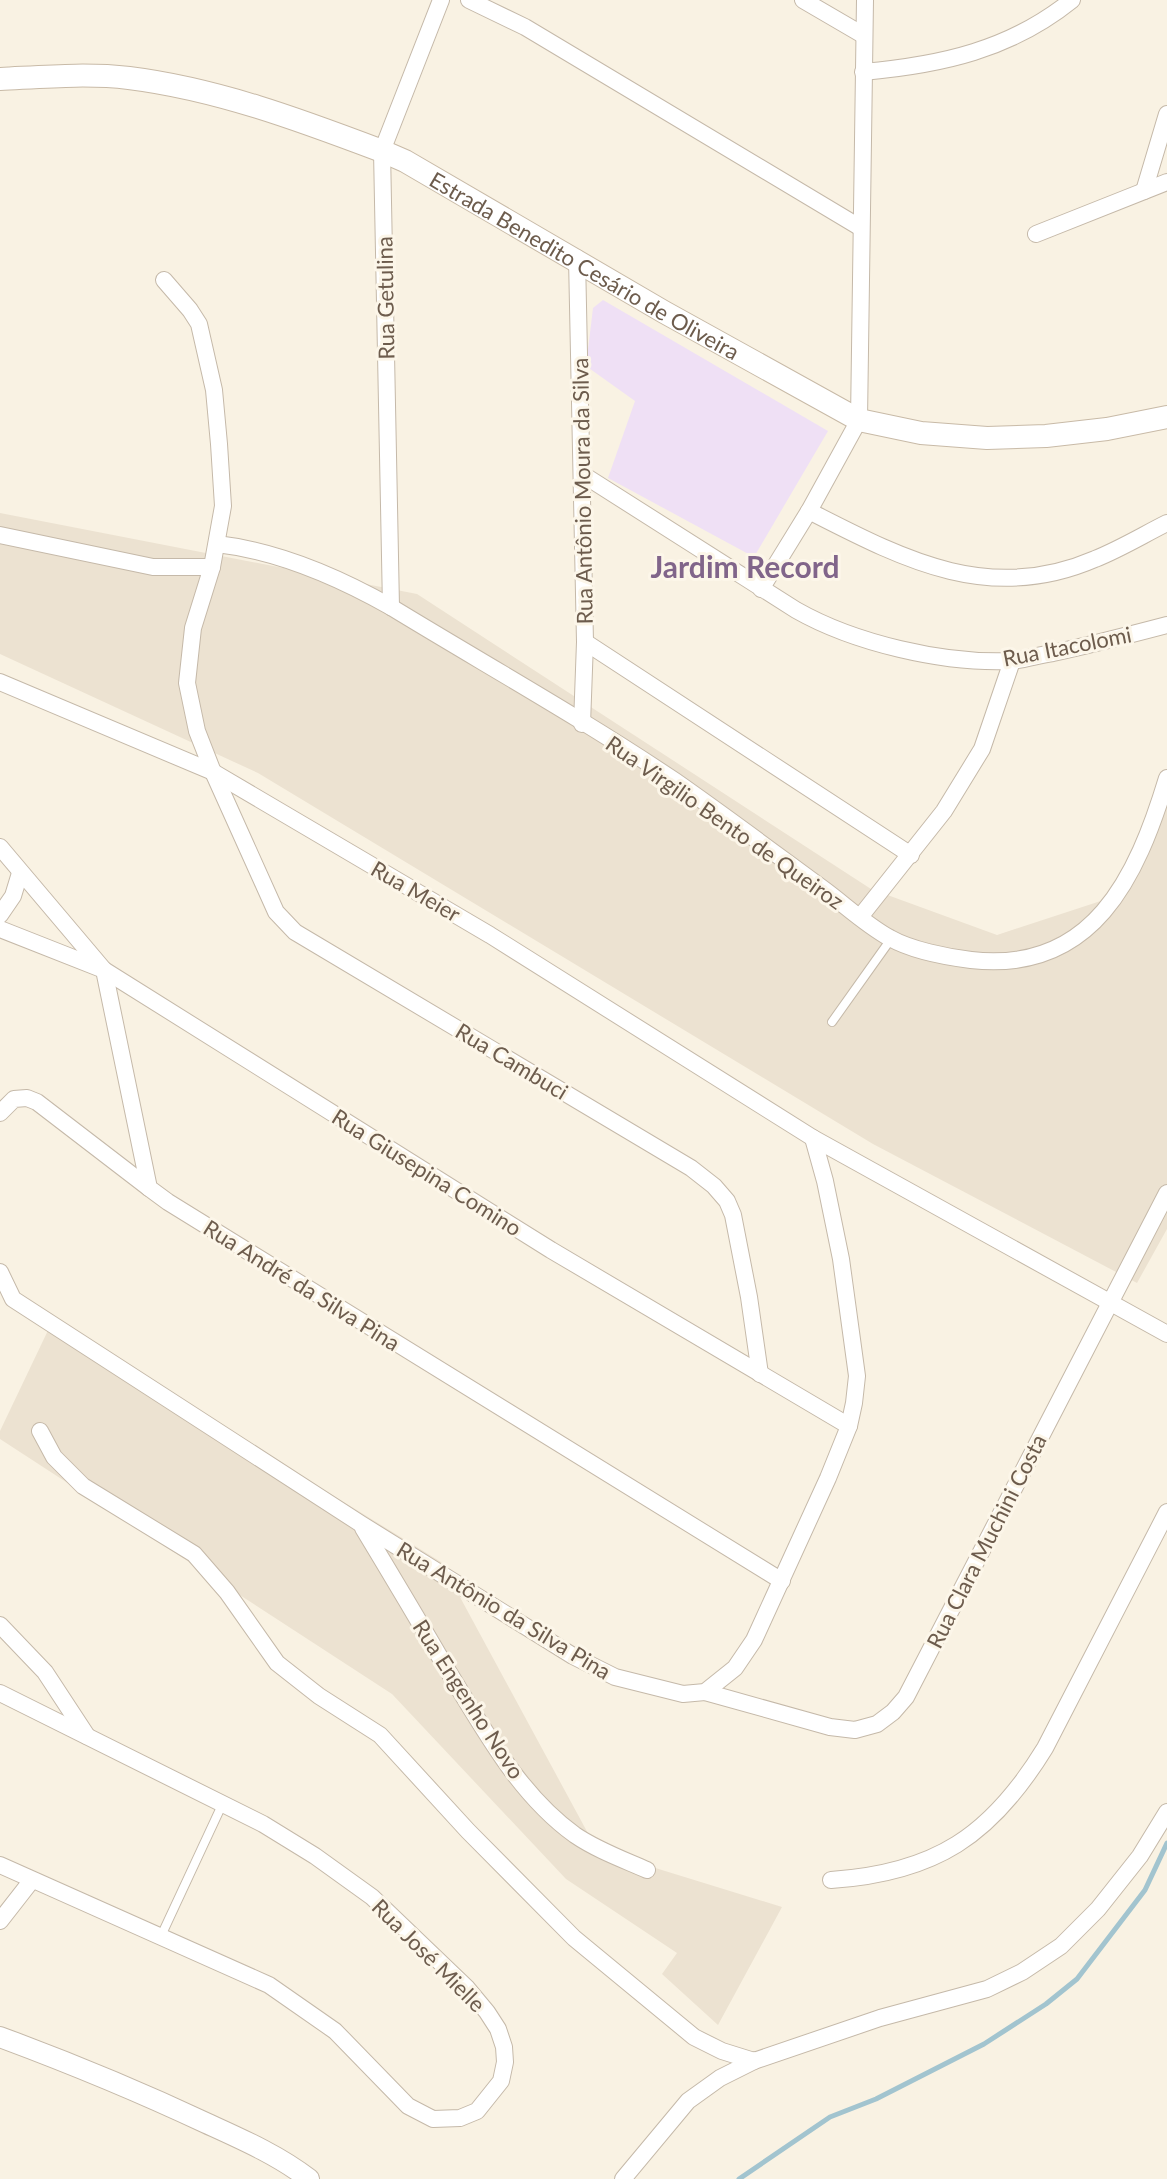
<svg xmlns="http://www.w3.org/2000/svg" width="1167" height="2179" font-family="Lato,sans-serif">
	<style>
		.residential { fill: #ece2d1 }
		.education { fill: #efe0f5 }
		.lines { fill: none; stroke-linecap: round; stroke-linejoin: round }
		.stream { stroke: #a2c4cf; stroke-width: 5 }
		.service-casing { stroke: #c5b9a9; stroke-width: 10 }
		.minor-casing { stroke: #c5b9a9; stroke-width: 18 }
		.tertiary-casing { stroke: #c5b9a9; stroke-width: 22 }
		.secondary-casing { stroke: #c8baa7; stroke-width: 24 }
		.service { stroke: #fff; stroke-width: 8 }
		.minor { stroke: #fff; stroke-width: 16 }
		.tertiary { stroke: #fff; stroke-width: 20 }
		.secondary { stroke: #fff; stroke-width: 22 }
		.labels { text-anchor: middle; dominant-baseline: central; stroke-width: 6; stroke-linejoin: round; paint-order: stroke }
		.street-label { font-size: 22px; fill: #6d5c4d; stroke: #fcf6e9 }
		.district-label { font-size: 30px; font-weight: bold; fill: #81658a; stroke: #fcf6e9 }
	</style>
	<rect width="100%" height="100%" fill="#f9f2e3"/>
	<g class="residential">
		<path d="M0 513 417 594 871 889 997 935 1116 896 1167 786V1229L1137 1283 873 1144 258 773 0 654Z"/>
		<path d="M52 1322 441 1562 597 1850 782 1907 718 2025 662 1974 677 1953 566 1879 392 1694 0 1439V1431Z"/>
	</g>
	<path class="education" d="M603 300 828 431 754 557 608 478 635 401 586 366 593 308Z"/>
	<g class="lines">
		<path class="stream" d="M739 2179 830 2117 876 2099 984 2044 1046 2004 1077 1979 1145 1890 1167 1843"/>
		<g class="service-casing">
			<g id="service">
				<path d="M832 1022 891 939"/>
				<path d="M161 1936 222 1805"/>
			</g>
		</g>
		<g class="minor-casing">
			<g id="minor">
				<path d="M469 0 525 27 861 228"/>
				<path d="M803 0 863 35"/>
				<path d="M863 72C941 65 1010 50 1072 0"/>
				<path d="M1144 191 1167 114"/>
				<path d="M1036 234 1167 182"/>
				<path d="M577 258 585 642 582 724"/>
				<path d="M164 280 190 310 199 324 214 390 219 444 223 506 212 567 193 628 187 683 197 731 213 772 276 912 295 932 691 1168 714 1186 727 1201 733 1215 749 1297 760 1374"/>
				<path d="M582 474 796 610C854 643 943 664 1011 661 1024 660 1039 655 1053 653 1091 645 1129 635 1167 625"/>
				<path d="M809 511C903 559 989 605 1095 559 1120 549 1143 535 1167 523"/>
				<path d="M0 535 153 567H212"/>
				<path d="M217 544C278 551 338 577 391 607 486 665 583 719 675 781 725 816 773 852 822 888 844 904 866 925 890 938 911 950 947 957 971 960 1093 974 1137 877 1167 778"/>
				<path d="M761 589 809 511 859 420 865 0"/>
				<path d="M391 607 382 151 441 0"/>
				<path d="M585 642 911 855"/>
				<path d="M0 682 213 772 490 935 813 1138 1167 1334"/>
				<path d="M0 847 104 970 149 1188 168 1202 782 1581"/>
				<path d="M0 915 13 896 20 873"/>
				<path d="M860 917 944 811 982 749 1012 661"/>
				<path d="M0 929 104 970 551 1250 849 1426"/>
				<path d="M0 1113 14 1099 27 1098 37 1102 149 1188"/>
				<path d="M0 1272 13 1299 361 1524 573 1656 615 1677 683 1694 705 1692 735 1668 754 1640 828 1478 849 1426 854 1403 857 1376 841 1259 825 1181 813 1138"/>
				<path d="M40 1431 54 1457 83 1486 194 1554 227 1592 277 1663 319 1696 380 1735 468 1831 574 1938 694 2037 722 2051 754 2061 880 2018 987 1989 1022 1972 1061 1946 1098 1909 1140 1856 1167 1812"/>
				<path d="M363 1528C392 1576 420 1623 448 1671 484 1729 518 1794 575 1835 597 1850 622 1859 647 1870"/>
				<path d="M0 1625 45 1672 87 1736"/>
				<path d="M705 1692 830 1727 855 1730 877 1724 893 1712 906 1697 1167 1193"/>
				<path d="M0 1693 263 1824 315 1856 372 1897 467 1988 487 2012 498 2029 504 2047 505 2062 501 2081 477 2111 460 2118 433 2119 408 2106 335 2031 269 1985 0 1865"/>
				<path d="M831 1880C935 1873 991 1836 1045 1748L1167 1512"/>
				<path d="M0 1921 32 1880"/>
				<path d="M623 2179 688 2101 720 2078 754 2061"/>
			</g>
		</g>
		<g class="tertiary-casing">
			<path id="tertiary" d="M0 2037C70 2063 138 2091 206 2123 241 2139 278 2155 309 2179"/>
		</g>
		<g class="secondary-casing">
			<g id="secondary">
				<path id="s1" d="M0 79C42 77 86 73 129 78 217 89 300 120 382 151L405 161 664 312 859 420 921 433 987 438 1046 436 1107 429 1167 417"/>
			</g>
		</g>
		<use href="#service" class="service"/>
		<use href="#minor" class="minor"/>
		<use href="#tertiary" class="tertiary"/>
		<use href="#secondary" class="secondary"/>
	</g>
	<g class="labels">
		<g class="street-label">
			<text stroke="none"><textPath href="#s1" startOffset="626">Estrada Benedito Cesário de Oliveira</textPath></text>
			<text transform="translate(385 298) rotate(-91)">Rua Getulina</text>
			<text transform="translate(582 491) rotate(-91)">Rua Antônio Moura da Silva</text>
			<text transform="translate(1067 646) rotate(-11)">Rua Itacolomi</text>
			<text transform="translate(725 822) rotate(35)">Rua Virgilio Bento de Queiroz</text>
			<text transform="translate(416 891) rotate(30)">Rua Meier</text>
			<text transform="translate(512 1061) rotate(31)">Rua Cambuci</text>
			<text transform="translate(427 1172) rotate(32)">Rua Giusepina Comino</text>
			<text transform="translate(302 1285) rotate(32)">Rua André da Silva Pina</text>
			<text transform="translate(986 1541) rotate(-63)">Rua Clara Muchini Costa</text>
			<text transform="translate(504 1610) rotate(31)">Rua Antônio da Silva Pina</text>
			<text transform="translate(469 1699) rotate(57)">Rua Engenho Novo</text>
			<text transform="translate(429 1955) rotate(45)">Rua José Mielle</text>
		</g>
		<g class="district-label">
			<text x="745" y="566">Jardim Record</text>
		</g>
	</g>
</svg>
